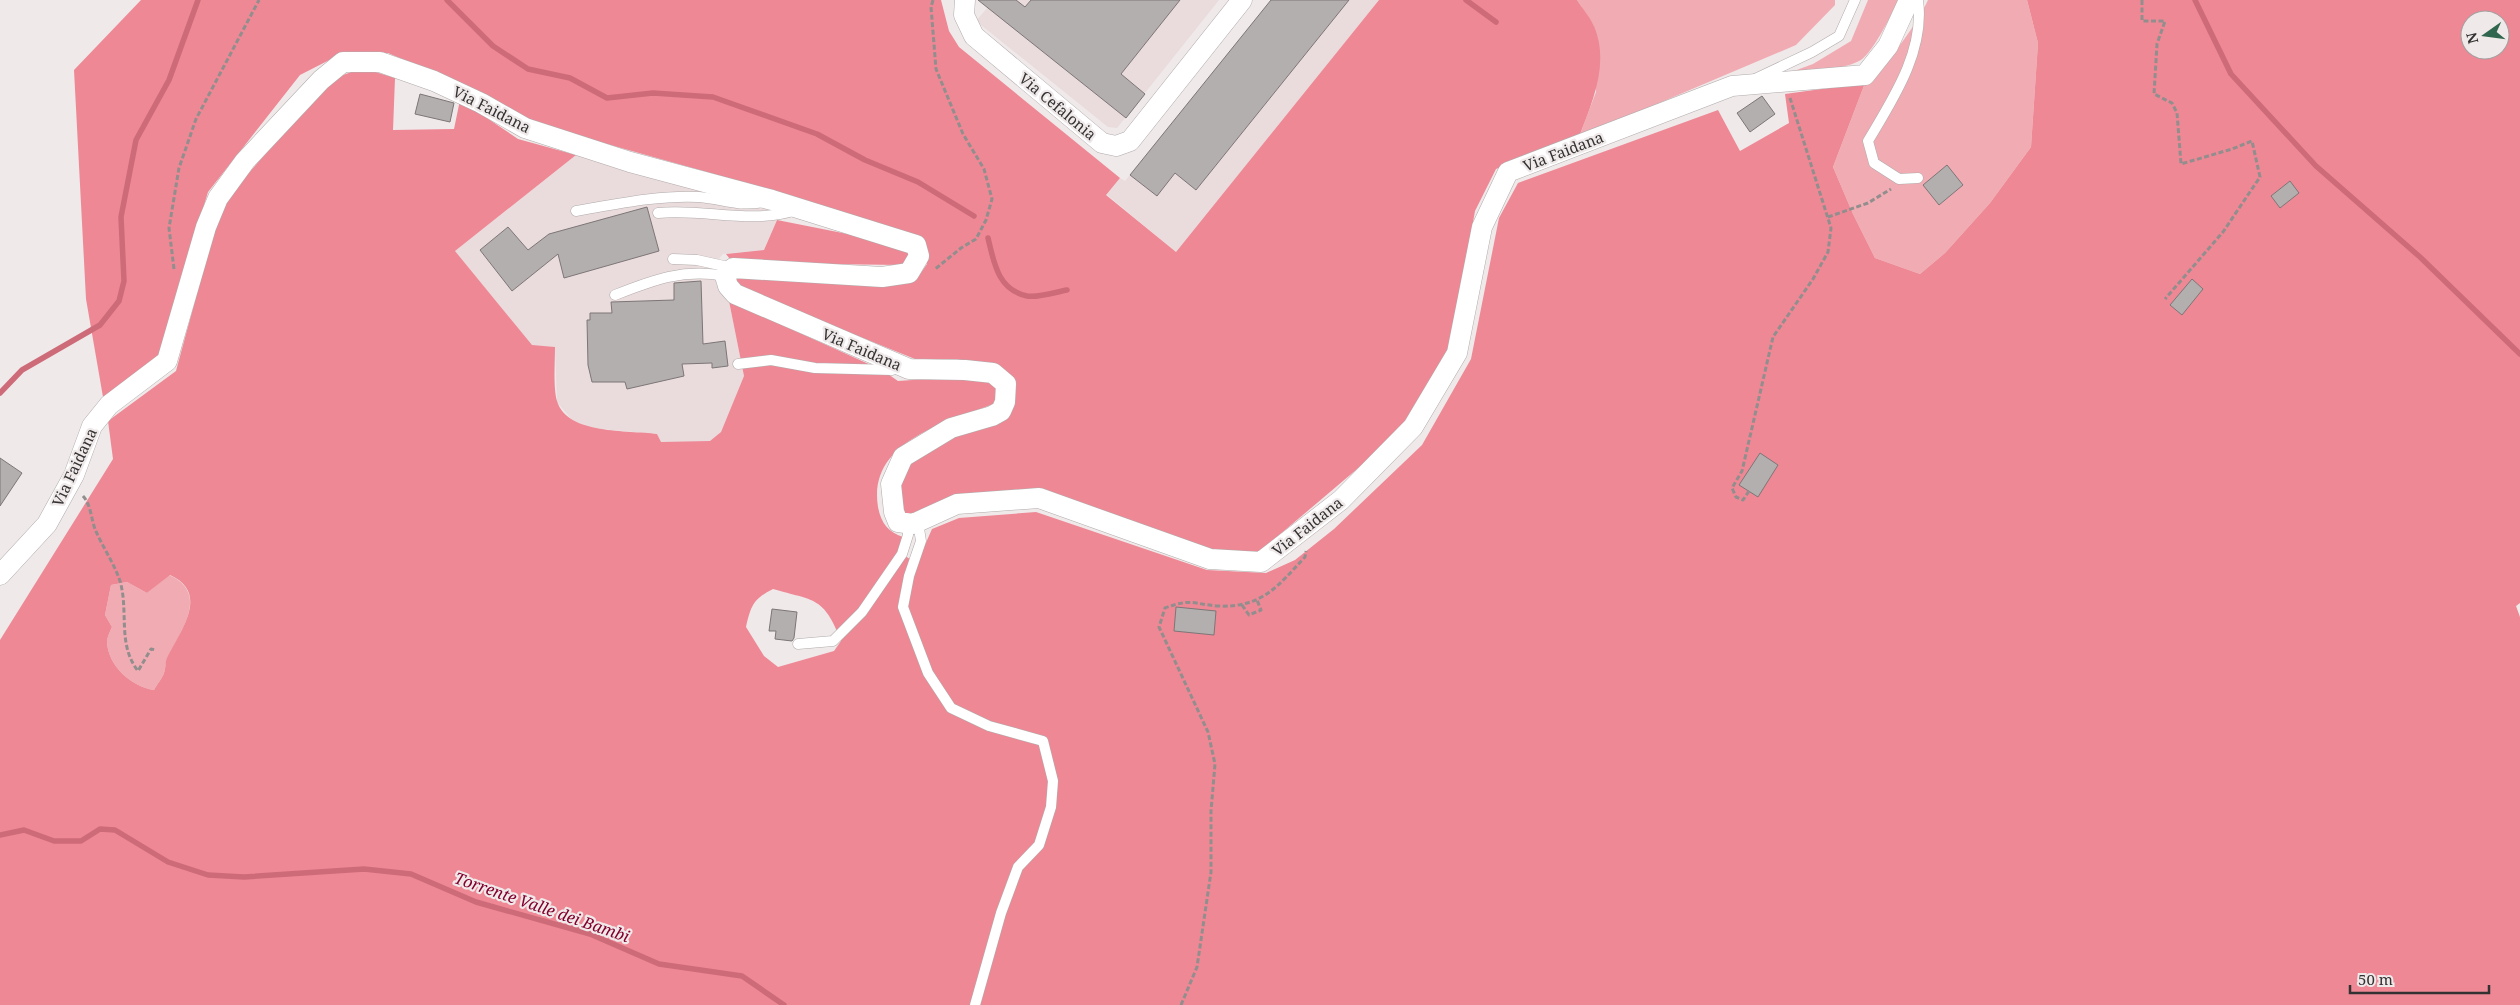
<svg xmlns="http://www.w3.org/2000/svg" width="2520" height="1005" font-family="'Noto Serif',serif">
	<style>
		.built { fill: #eadbdc }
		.green { fill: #f1acb3 }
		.forest { fill: #ee8895; fill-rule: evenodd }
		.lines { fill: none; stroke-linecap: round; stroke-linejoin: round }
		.stream { stroke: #ce6b79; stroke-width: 5.5 }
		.building { fill: #b4afaf; stroke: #7c7677 }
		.service-casing { stroke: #b1abab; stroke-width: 11 }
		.minor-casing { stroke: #b1abab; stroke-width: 21 }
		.path { stroke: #928e8e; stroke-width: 3; stroke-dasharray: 5 2.5; stroke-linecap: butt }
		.service { stroke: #fff; stroke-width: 10 }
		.minor { stroke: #fff; stroke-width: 20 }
		.labels { text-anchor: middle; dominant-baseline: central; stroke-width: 4.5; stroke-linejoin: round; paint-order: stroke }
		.street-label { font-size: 15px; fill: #333131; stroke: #efe9ea }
		.water-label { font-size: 16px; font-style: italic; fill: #83002d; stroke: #efe9ea }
	</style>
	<rect width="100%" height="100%" fill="#efe9ea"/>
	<g class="built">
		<path d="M994 0H1219L1117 128 1108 127 976 21Z"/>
		<path d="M1271 0H1379L1176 252 1106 194 1120 178 1125 181Z"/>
		<path d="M576 155 780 212 764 250 723 254 715 263 716 284 729 301 744 376 721 432 710 442H660L657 434 589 428 572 420 557 402 555 347 532 346 455 251Z"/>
	</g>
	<g class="green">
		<path d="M1577 0H1835V5L1796 45 1579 137 1596 92 1594 26Z"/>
		<path d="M1868 0H1898C1893 13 1871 56 1859 61 1836 72 1807 72 1783 75L1813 64 1851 41Z"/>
		<path d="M1928 0H2027L2038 43 2031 147 1990 203 1945 253 1920 274 1875 258 1853 214 1833 167 1865 83C1888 63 1915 28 1928 0Z"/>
		<path d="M169 575C210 593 181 630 168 658 165 662 166 668 164 673 162 679 157 684 154 690 132 687 108 666 107 642 107 638 110 631 112 627L105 615 111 585 127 582 147 593Z"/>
	</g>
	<g class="forest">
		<path d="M141 0H941L949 31 959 47 1120 178 1106 195 1176 252 1379 0H1577C1582 8 1590 17 1594 26 1610 64 1592 102 1579 137L1496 169 1475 211 1451 345 1409 425 1258 553H1213L1039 492 904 517C902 508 895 491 897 483 908 445 968 431 1001 422L996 367 956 359H915L739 288 735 277 907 283 916 280 927 264 924 245 918 235 824 209 793 196 539 125 464 86 388 53H343L300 75 208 192 158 358 103 397 86 299 74 70Z"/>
		<path d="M2027 0H2520V603L2516 606 2520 617V1005H0V640L113 459 108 421 176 371 214 231 226 199 296 119 338 77 362 68 395 78 393 130 454 129 460 100 518 139 576 155 455 251 532 345 555 347C555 362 553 387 557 401 567 435 628 430 657 434L661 442 710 441 721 432 744 376 729 301 882 370 898 381 970 376 996 382 998 402C951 422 867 439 878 507 881 523 888 532 903 537L898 552 917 563 932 529 959 518 1036 512 1207 570 1266 573 1295 560 1334 529 1422 445 1471 359 1499 218 1518 183 1718 110 1740 151 1789 123 1785 94 1865 83 1833 167 1853 214 1875 258 1920 274 1945 253 1990 203 2031 147 2038 43ZM2470 20H2500V50H2470ZM170 575C210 593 181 630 167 658 165 662 166 668 164 673 162 679 157 684 154 690 132 687 108 666 107 642 107 638 110 631 112 627L105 615 111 585 127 582 147 593ZM773 589C814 601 824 596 841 641L834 651 778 667 764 656 746 627C751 606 753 599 773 589Z"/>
		<path d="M777 220 903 245 909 254 903 265 733 263 726 254 764 250Z"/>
	</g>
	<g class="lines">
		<g class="stream">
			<path d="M447 0 493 46 528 69 570 78 607 98 653 93 713 97 817 134 865 160 918 182 974 216"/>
			<path d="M1466 0 1496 22"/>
			<path d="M2195 0 2231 74 2316 166 2420 257 2520 354"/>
			<path d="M988 238C994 263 998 290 1027 296 1038 298 1056 292 1067 290"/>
			<path d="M0 393 22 370 100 325 119 301 124 281 121 217 136 140 169 80 198 0"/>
			<path d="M0 835 24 830 54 841H81L100 829 115 830 168 862 208 875 244 877 364 869 411 874 476 902 590 934 659 964 742 976 784 1005"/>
		</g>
	</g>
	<g class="building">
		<path d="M978 0H1016L1025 7 1031 0H1180L1121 74 1145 94 1126 118Z"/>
		<path d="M1271 0H1349L1196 190 1175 173 1157 196 1130 175Z"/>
		<path d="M420 94 454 103 450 122 415 114Z"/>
		<path d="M1762 96 1775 114 1750 132 1737 113Z"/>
		<path d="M1947 165 1963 185 1939 205 1923 185Z"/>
		<path d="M2290 181 2299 193 2280 208 2271 196Z"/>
		<path d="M647 207 659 251 564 278 558 254 512 291 480 250 508 227 528 250 549 234Z"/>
		<path d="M2192 279 2203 289 2182 315 2170 305Z"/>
		<path d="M701 281 703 344 725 341 728 366 712 368V363L682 364 684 376 627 389 625 382H592L588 365 587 320H590V313H612L611 302 674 300V283Z"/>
		<path d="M1760 453 1778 465 1758 497 1739 485Z"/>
		<path d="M0 458 22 473 0 506Z"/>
		<path d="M1176 607 1216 611 1214 635 1174 631Z"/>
		<path d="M772 609 797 612 794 638 792 641 775 639 776 631H769Z"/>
	</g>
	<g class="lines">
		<g class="service-casing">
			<g id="service">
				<path d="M1755 79 1812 52 1839 36 1855 0"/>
				<path d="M1918 178 1899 179 1874 163 1868 141C1893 99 1925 51 1918 0"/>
				<path d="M576 211C617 204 658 195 699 197 723 199 738 207 763 202"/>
				<path d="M658 213C704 208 751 225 796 210"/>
				<path d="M673 259 697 260 733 268"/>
				<path d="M615 295C653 280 684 268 725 276"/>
				<path d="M738 364 771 360 815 368 892 370 899 368"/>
				<path d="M918 522 921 541 909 576 903 607 928 673 951 708 989 726 1043 741 1053 781 1051 807 1039 845 1018 867 1001 913 975 1005"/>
				<path d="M798 644 833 641 862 612 902 554 908 535V524"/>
			</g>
		</g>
		<g class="minor-casing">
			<g id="minor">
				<path d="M965 0 964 15 974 36 1102 143 1116 146 1130 141 1242 0"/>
				<path d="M0 575 47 524 74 475 92 426 109 405 167 361 206 227 218 198 245 161 321 80 343 62H380L434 81 481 103 525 128 630 162 772 200 916 245 919 256 909 273 882 277 733 268 725 276 728 286 735 294 909 369 965 370 993 373 1006 384 1005 402 1001 411 992 416 951 428 903 457 891 484 894 512 898 522 913 524 957 504 1039 498 1210 559 1261 562 1341 500 1413 427 1457 353 1482 227 1508 172 1732 86 1865 75 1888 46 1909 0"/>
			</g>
		</g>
		<g class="path">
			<path d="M933 0 931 7 936 69 963 134 984 169 992 199 986 220 976 239 961 248 934 270"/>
			<path d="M2142 0V21H2165L2157 44 2154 94 2172 103 2177 113 2181 164 2232 149 2252 141 2260 177 2223 232 2165 299"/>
			<path d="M1828 217 1868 203 1891 189"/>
			<path d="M174 269 169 228 179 168 196 119 259 0"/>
			<path d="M1749 491 1743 500 1736 497 1732 488 1742 471 1773 337 1813 279 1828 252 1831 228 1790 98"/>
			<path d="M83 496C91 505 91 518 95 529 102 546 114 563 120 581 129 612 117 644 138 671L151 649 156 650"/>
			<path d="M1242 605 1249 615 1261 610 1257 600"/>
			<path d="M1181 1005 1197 967 1211 872V811L1215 764 1208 732 1159 627 1165 608C1192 598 1192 604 1218 606 1262 608 1278 586 1305 557L1306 551"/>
		</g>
		<use href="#service" class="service"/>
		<use href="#minor" class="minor"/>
	</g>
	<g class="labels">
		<g class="street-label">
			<text transform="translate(1058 106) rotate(40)">Via Cefalonia</text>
			<text transform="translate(492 109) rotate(27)">Via Faidana</text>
			<text transform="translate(1563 151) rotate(-21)">Via Faidana</text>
			<text transform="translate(862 349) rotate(23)">Via Faidana</text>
			<text transform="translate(74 467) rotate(-65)">Via Faidana</text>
			<text transform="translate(1307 526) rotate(-38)">Via Faidana</text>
		</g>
		<g class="water-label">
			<text transform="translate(542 907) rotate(19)">Torrente Valle dei Bambi</text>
		</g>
	</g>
	<g transform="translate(2485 35) rotate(256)"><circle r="24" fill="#efe9ea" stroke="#a49fa0"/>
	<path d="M0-4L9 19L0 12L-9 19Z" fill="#2f664d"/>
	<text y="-8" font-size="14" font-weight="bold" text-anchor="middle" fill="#333131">N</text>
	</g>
	<path d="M2350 985v8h139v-8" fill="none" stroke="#333131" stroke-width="2.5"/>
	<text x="2358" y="985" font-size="15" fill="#333131" stroke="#efe9ea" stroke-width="4" paint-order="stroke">50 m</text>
</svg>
